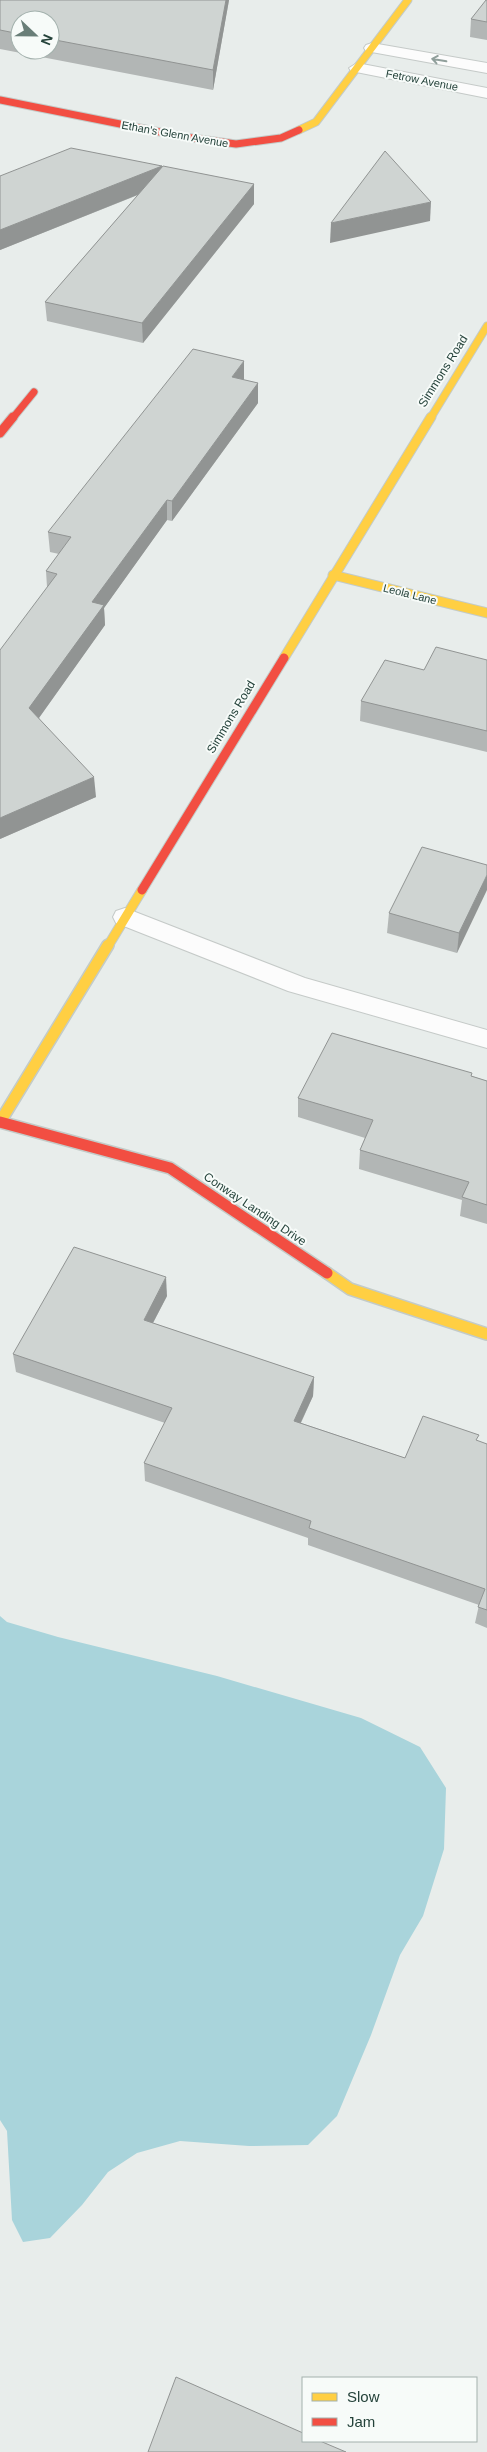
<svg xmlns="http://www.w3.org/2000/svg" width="487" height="2452" font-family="Arial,sans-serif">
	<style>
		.water { fill: #a9d4db }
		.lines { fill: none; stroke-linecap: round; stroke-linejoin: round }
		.lane-casing { stroke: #c5cac8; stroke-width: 2 }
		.street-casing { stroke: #c5cac8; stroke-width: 2 }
		.slow-far2-casing { stroke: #c3cbc8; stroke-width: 9 }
		.slow-far1-casing { stroke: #c3cbc8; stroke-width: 11 }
		.slow-casing { stroke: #c3cbc8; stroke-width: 14 }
		.jam-far2-casing { stroke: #c3cbc8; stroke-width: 9 }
		.jam-far1-casing { stroke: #c3cbc8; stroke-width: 11 }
		.jam-casing { stroke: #c3cbc8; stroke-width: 14 }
		.lane { fill: #fcfcfc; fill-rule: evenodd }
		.street { fill: #fcfcfc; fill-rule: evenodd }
		.slow-far2 { stroke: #ffcf43; stroke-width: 7 }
		.slow-far1 { stroke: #ffcf43; stroke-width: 9 }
		.slow { stroke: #ffcf43; stroke-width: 11 }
		.jam-far2 { stroke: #f24e42; stroke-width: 7 }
		.jam-far1 { stroke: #f24e42; stroke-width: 9 }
		.jam { stroke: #f24e42; stroke-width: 11 }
		.wall { fill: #b2b6b5; fill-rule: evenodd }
		.shaded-wall { fill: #919493 }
		.building { fill: #cfd4d2; stroke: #919493 }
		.oneway { stroke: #909f9b }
		.labels { text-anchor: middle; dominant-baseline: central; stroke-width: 4; stroke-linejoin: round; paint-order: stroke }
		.far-street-label { font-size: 11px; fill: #24423a; stroke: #f7fbf9 }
		.street-label { font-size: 12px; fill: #24423a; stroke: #f7fbf9 }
	</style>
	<rect width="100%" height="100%" fill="#e8edeb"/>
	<path class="water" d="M0 1616 7 1622 58 1637 217 1676 361 1718 420 1747 446 1788 444 1849 423 1916 400 1955 371 2035 337 2116 308 2145 249 2146 180 2141 137 2153 108 2172 82 2205 50 2238 23 2242 12 2220 7 2131 0 2120Z"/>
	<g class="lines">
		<g class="lane-casing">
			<path id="lane" d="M125 908 305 978 487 1030V1048L288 991 116 923 113 917 116 911Z"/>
		</g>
		<g class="street-casing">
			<g id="street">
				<path d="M372 43 487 63V73L366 51 364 48 366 45Z"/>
				<path d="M357 63 487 88V98L351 71 349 68Z"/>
			</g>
		</g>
		<g class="slow-far2-casing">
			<g id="slow-far2">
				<path d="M299 130 316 122 408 0"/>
				<path d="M430 419 487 326"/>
			</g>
		</g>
		<g class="slow-far1-casing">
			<g id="slow-far1">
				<path d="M333 575 487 613"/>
				<path d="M284 658 431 417"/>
				<path d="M108 946 142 890"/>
			</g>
		</g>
		<g class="slow-casing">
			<g id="slow">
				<path d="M0 1122 108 945"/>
				<path d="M327 1273 350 1289 487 1334"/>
			</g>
		</g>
		<g class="jam-far2-casing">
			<g id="jam-far2">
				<path d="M0 100 185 137 236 144 281 138 299 130"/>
				<path d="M12 419 34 392"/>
			</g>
		</g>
		<g class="jam-far1-casing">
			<g id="jam-far1">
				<path d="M0 433 13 417"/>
				<path d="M142 890 284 658"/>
			</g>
		</g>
		<g class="jam-casing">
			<path id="jam" d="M0 1122 170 1168 327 1273"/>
		</g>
		<use href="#lane" class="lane"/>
		<use href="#street" class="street"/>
		<use href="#slow-far2" class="slow-far2"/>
		<use href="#slow-far1" class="slow-far1"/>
		<use href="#slow" class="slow"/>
		<use href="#jam-far2" class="jam-far2"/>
		<use href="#jam-far1" class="jam-far1"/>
		<use href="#jam" class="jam"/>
	</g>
	<g class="wall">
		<path d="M0 0H229L213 90 0 49ZM20 20H50V50H20Z"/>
		<path d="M487 0V40L470 37 471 19Z"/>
		<path d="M162 166V168L254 184V204L143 343 47 321 45 302 138 195 0 250V176Z"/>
		<path d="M244 380 258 383V403L172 521 167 520 104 608 105 625 39 718 96 797 0 839 47 587 46 571 59 554 50 552 48 532Z"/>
		<path d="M487 660V752L360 721 361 701 424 670Z"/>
		<path d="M487 865 457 953 387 933 389 913Z"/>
		<path d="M472 1076 487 1081V1224L460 1216 462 1200 359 1169 360 1150 365 1138 298 1117V1098Z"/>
		<path d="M167 1296 153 1323 314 1377 313 1396 301 1423 405 1458 478 1441 487 1444V1628L475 1623 479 1605 308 1545V1538L145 1481 144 1463 165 1423 16 1372 13 1354Z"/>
	</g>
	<g class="shaded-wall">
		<path d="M226 0H229L213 90V70Z"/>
		<path d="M162 166V185L0 250V230Z"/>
		<path d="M254 184V204L143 343 142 323Z"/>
		<path d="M431 202 430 221 330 243 331 223Z"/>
		<path d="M244 361V381L232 377Z"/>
		<path d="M258 383V403L172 521V501Z"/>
		<path d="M167 500V520L104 608 105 625 31 729 29 708 92 602Z"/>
		<path d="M94 777 96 797 0 839V818Z"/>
		<path d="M487 875V890L457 953 459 933Z"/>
		<path d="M166 1277 167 1296 145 1338 144 1320Z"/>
		<path d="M314 1377 313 1396 293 1439 294 1421Z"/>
	</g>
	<g class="building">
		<path d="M0 0H226L213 70 50 39V20H20V34L0 30Z"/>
		<path d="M486 0H487V22L471 19Z"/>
		<path d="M71 148 162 166 0 230V176Z"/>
		<path d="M385 151 431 202 331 223Z"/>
		<path d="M163 166 254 184 142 323 45 302Z"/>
		<path d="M193 349 244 361 232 377 258 383 172 501 167 500 92 602 104 605 29 708 94 777 0 818V650L57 574 46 571 71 537 48 532Z"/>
		<path d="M436 647 487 660V731L361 701 385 660 424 670Z"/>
		<path d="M422 847 487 865V875L459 933 389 913Z"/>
		<path d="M332 1033 472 1073 471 1076 487 1081V1205L462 1197 469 1182 360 1150 373 1120 298 1098Z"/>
		<path d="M74 1247 166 1277 144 1320 314 1377 294 1421 405 1458 423 1416 479 1435 476 1440 487 1444V1610L478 1607 485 1589 309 1528 311 1521 144 1463 172 1408 13 1354Z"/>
		<path d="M176 2377 303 2433V2441H320L346 2452H148Z"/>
	</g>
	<defs><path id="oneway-shaft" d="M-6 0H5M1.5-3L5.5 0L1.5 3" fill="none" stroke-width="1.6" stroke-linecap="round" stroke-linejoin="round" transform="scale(1.25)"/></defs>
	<use class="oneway" href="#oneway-shaft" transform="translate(439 60) rotate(-170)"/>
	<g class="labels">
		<g class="far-street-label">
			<text transform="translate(422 80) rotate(11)">Fetrow Avenue</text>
			<text transform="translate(175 134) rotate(10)">Ethan's Glenn Avenue</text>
			<text transform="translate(410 594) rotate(14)">Leola Lane</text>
		</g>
		<g class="street-label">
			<text transform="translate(443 371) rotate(-58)">Simmons Road</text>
			<text transform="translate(231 717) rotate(-59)">Simmons Road</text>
			<text transform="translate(255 1209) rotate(34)">Conway Landing Drive</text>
		</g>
	</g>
	<rect x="302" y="2377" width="175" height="65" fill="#f7fbf9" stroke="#a3b1ad"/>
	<rect x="312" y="2393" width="25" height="8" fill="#ffcf43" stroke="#a3b1ad"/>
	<text x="347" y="2402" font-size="15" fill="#24423a">Slow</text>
	<rect x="312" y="2418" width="25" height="8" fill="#f24e42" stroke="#a3b1ad"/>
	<text x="347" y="2427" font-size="15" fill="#24423a">Jam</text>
	<g transform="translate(35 35) rotate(112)"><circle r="24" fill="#f7fbf9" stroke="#a3b1ad"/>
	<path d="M0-4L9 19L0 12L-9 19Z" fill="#697e78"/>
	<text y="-8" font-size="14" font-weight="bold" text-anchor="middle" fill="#24423a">N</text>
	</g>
</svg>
